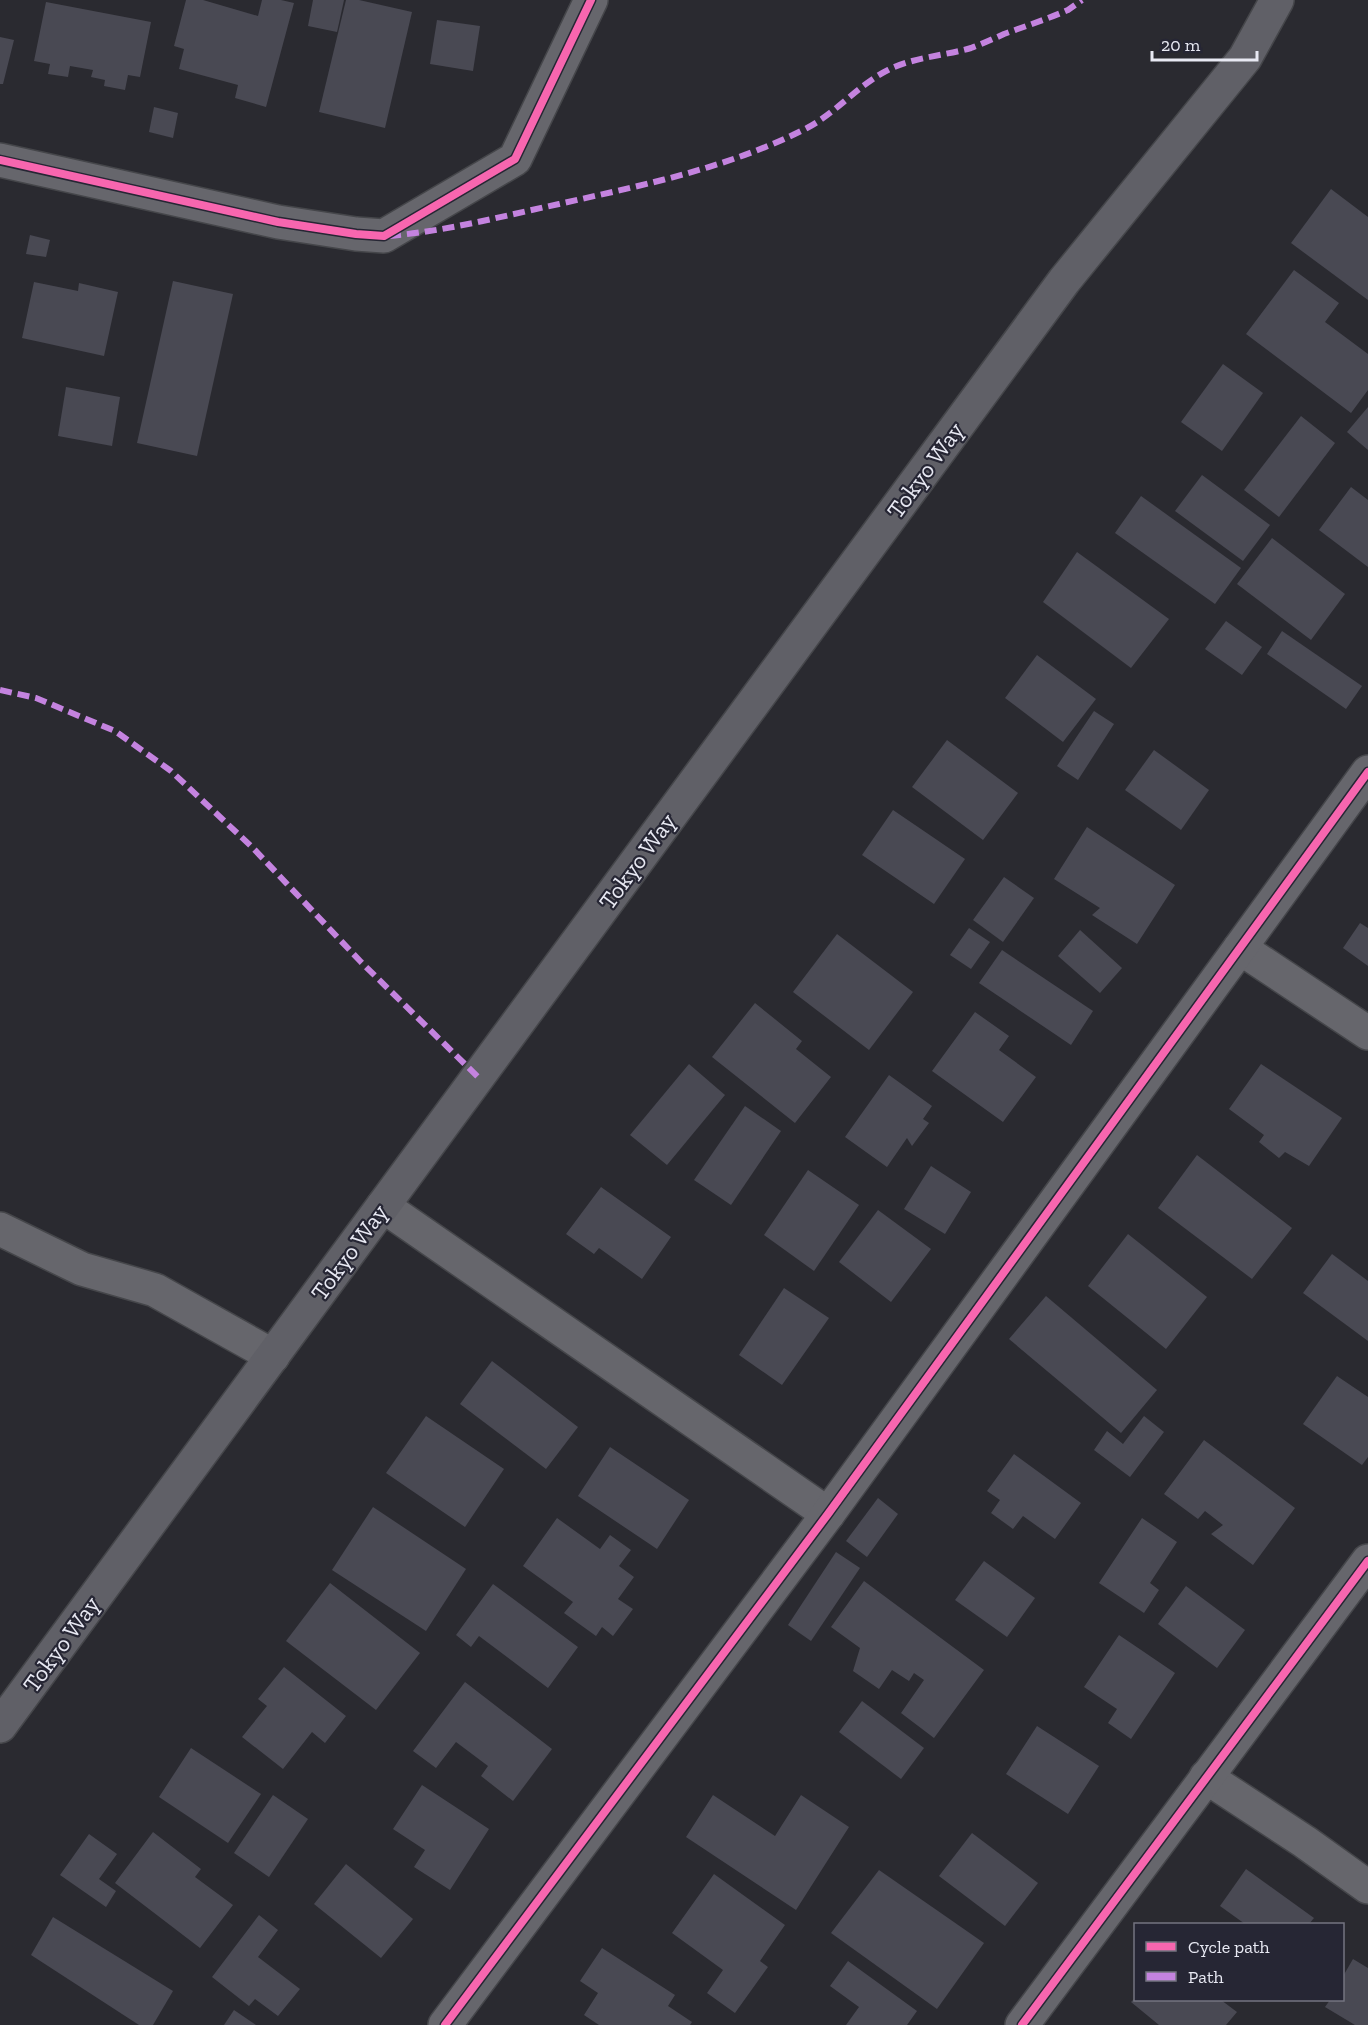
<svg xmlns="http://www.w3.org/2000/svg" width="1368" height="2025" font-family="'Zilla Slab',serif">
	<style>
		.building { fill: #494953 }
		.lines { fill: none; stroke-linecap: round; stroke-linejoin: round }
		.street-casing { stroke: #45464a; stroke-width: 36 }
		.secondary-casing { stroke: #45464a; stroke-width: 36 }
		.street { stroke: #66666c; stroke-width: 33 }
		.secondary { stroke: #606067; stroke-width: 33 }
		.quiet { stroke: #c483df; stroke-width: 6; stroke-dasharray: 12 6; stroke-linecap: butt }
		.cycleway-casing { stroke: #262634; stroke-width: 11 }
		.cycleway { stroke: #f766af; stroke-width: 8 }
		.labels { text-anchor: middle; dominant-baseline: central; stroke-width: 4.5; stroke-linejoin: round; paint-order: stroke }
		.street-label { font-size: 24px; fill: #e8e9f3; stroke: #262634 }
	</style>
	<rect width="100%" height="100%" fill="#2a2a30"/>
	<g class="building">
		<path d="M186 0H203L258 16 262 0H281L294 3 266 107 235 98 238 85 179 69 184 49 174 46Z"/>
		<path d="M313 0H344L337 32 308 26Z"/>
		<path d="M346 0H359L412 12 385 128 319 112Z"/>
		<path d="M46 2 151 22 140 77 128 75 125 90 104 86 105 80 91 77 93 70 70 66 68 77 48 74 50 64 34 61Z"/>
		<path d="M437 20 480 26 473 71 430 64Z"/>
		<path d="M0 37 14 40 3 84H0Z"/>
		<path d="M154 107 178 113 173 138 149 132Z"/>
		<path d="M1331 189 1368 217V300L1291 243Z"/>
		<path d="M30 235 50 240 46 257 26 254Z"/>
		<path d="M1294 270 1339 303 1325 322 1368 354V390L1351 413 1246 334Z"/>
		<path d="M173 281 233 294 197 456 137 443Z"/>
		<path d="M34 282 78 291 79 283 118 292 104 356 22 338Z"/>
		<path d="M1223 364 1263 393 1222 451 1181 422Z"/>
		<path d="M66 387 120 397 112 446 58 436Z"/>
		<path d="M1368 407V450L1347 432Z"/>
		<path d="M1301 416 1335 443 1279 517 1244 490Z"/>
		<path d="M1202 475 1270 525 1243 561 1175 511Z"/>
		<path d="M1351 487 1368 500V567L1319 530Z"/>
		<path d="M1141 496 1241 568 1215 604 1115 533Z"/>
		<path d="M1272 538 1345 594 1311 640 1237 584Z"/>
		<path d="M1077 552 1169 619 1131 668 1043 602Z"/>
		<path d="M1226 621 1262 647 1242 675 1205 649Z"/>
		<path d="M1282 631 1362 686 1346 709 1267 654Z"/>
		<path d="M1037 655 1096 699 1063 742 1005 698Z"/>
		<path d="M1094 711 1114 724 1078 780 1057 766Z"/>
		<path d="M947 740 1018 793 983 840 912 787Z"/>
		<path d="M1154 750 1209 790 1181 830 1125 790Z"/>
		<path d="M893 810 965 859 934 904 862 855Z"/>
		<path d="M1087 827 1175 885 1137 944 1092 915 1100 908 1054 879Z"/>
		<path d="M1004 877 1034 898 1003 942 973 920Z"/>
		<path d="M1360 923 1368 928V966L1343 948Z"/>
		<path d="M969 928 990 942 971 969 950 955Z"/>
		<path d="M1080 930 1122 968 1100 993 1058 956Z"/>
		<path d="M837 934 913 992 869 1050 793 992Z"/>
		<path d="M1002 950 1093 1011 1071 1045 979 983Z"/>
		<path d="M755 1003 802 1041 796 1049 831 1077 795 1123 712 1057Z"/>
		<path d="M975 1012 1009 1036 999 1050 1036 1077 1003 1122 932 1071Z"/>
		<path d="M689 1064 725 1095 667 1165 630 1135Z"/>
		<path d="M1261 1064 1342 1118 1309 1166 1285 1152 1279 1158 1259 1142 1264 1135 1229 1109Z"/>
		<path d="M889 1075 932 1106 923 1119 929 1123 912 1146 907 1138 887 1167 845 1137Z"/>
		<path d="M745 1106 781 1131 731 1205 694 1180Z"/>
		<path d="M1197 1155 1292 1228 1252 1279 1158 1208Z"/>
		<path d="M931 1166 971 1192 945 1234 904 1209Z"/>
		<path d="M808 1170 859 1205 814 1271 764 1235Z"/>
		<path d="M601 1187 671 1237 642 1279 599 1248 594 1254 566 1234Z"/>
		<path d="M878 1210 931 1249 891 1302 839 1262Z"/>
		<path d="M1128 1234 1207 1297 1166 1349 1088 1286Z"/>
		<path d="M1332 1254 1368 1281V1341L1303 1293Z"/>
		<path d="M784 1288 829 1318 782 1385 739 1355Z"/>
		<path d="M1046 1296 1157 1390 1121 1433 1009 1339Z"/>
		<path d="M492 1361 578 1427 546 1469 460 1404Z"/>
		<path d="M1337 1376 1368 1397V1457L1362 1465 1303 1424Z"/>
		<path d="M426 1416 504 1469 465 1527 386 1473Z"/>
		<path d="M1144 1416 1164 1432 1130 1477 1094 1450 1107 1431 1123 1444Z"/>
		<path d="M1204 1440 1295 1508 1253 1565 1211 1534 1223 1525 1205 1511 1198 1519 1164 1494Z"/>
		<path d="M610 1447 689 1500 657 1549 578 1496Z"/>
		<path d="M1014 1454 1081 1503 1055 1539 1023 1516 1013 1529 991 1513 1000 1500 987 1491Z"/>
		<path d="M878 1498 898 1514 867 1557 846 1541Z"/>
		<path d="M373 1507 466 1569 426 1631 332 1570Z"/>
		<path d="M557 1518 600 1549 610 1535 631 1550 619 1566 634 1577 618 1599 633 1609 613 1636 602 1627 596 1636 564 1613 573 1602 523 1566Z"/>
		<path d="M1142 1518 1177 1542 1150 1583 1159 1590 1144 1613 1099 1583Z"/>
		<path d="M836 1552 860 1568 811 1641 788 1625Z"/>
		<path d="M984 1561 1035 1598 1007 1637 955 1600Z"/>
		<path d="M864 1581 984 1670 934 1738 901 1713 924 1680 914 1673 909 1681 892 1670 879 1689 853 1671 860 1648 831 1627Z"/>
		<path d="M330 1583 420 1653 376 1710 286 1641Z"/>
		<path d="M493 1584 578 1647 548 1688 479 1636 471 1647 456 1635Z"/>
		<path d="M1186 1586 1245 1630 1217 1668 1158 1624Z"/>
		<path d="M1119 1635 1175 1673 1131 1739 1108 1723 1117 1709 1084 1687Z"/>
		<path d="M284 1667 346 1716 325 1743 312 1732 283 1769 242 1737 267 1706 258 1699Z"/>
		<path d="M465 1682 552 1749 513 1801 481 1776 488 1766 456 1742 436 1768 413 1751Z"/>
		<path d="M862 1701 924 1748 901 1779 839 1732Z"/>
		<path d="M1037 1726 1099 1766 1068 1814 1006 1774Z"/>
		<path d="M191 1748 261 1794 228 1843 159 1797Z"/>
		<path d="M422 1785 489 1829 450 1890 414 1867 425 1850 393 1829Z"/>
		<path d="M273 1795 308 1819 269 1877 234 1853Z"/>
		<path d="M713 1795 775 1836 801 1795 849 1827 796 1910 686 1837Z"/>
		<path d="M153 1832 201 1869 195 1877 233 1905 200 1948 115 1883Z"/>
		<path d="M972 1833 1038 1883 1005 1926 939 1876Z"/>
		<path d="M89 1834 117 1854 99 1879 116 1891 106 1907 60 1875Z"/>
		<path d="M346 1864 413 1919 381 1958 314 1904Z"/>
		<path d="M1246 1869 1314 1918 1309 1924H1245L1220 1906Z"/>
		<path d="M879 1870 984 1943 937 2009 831 1933Z"/>
		<path d="M714 1874 785 1925 760 1961 768 1967 735 2013 707 1993 723 1970 672 1933Z"/>
		<path d="M259 1915 278 1930 258 1957 300 1989 278 2016 255 1999 249 2006 212 1977Z"/>
		<path d="M53 1917 173 1991 153 2025H139L31 1955Z"/>
		<path d="M602 1948 675 1995 668 2006 692 2022 690 2025H599L584 2015 598 1993 580 1981Z"/>
		<path d="M1353 1959 1368 1968V2025H1355L1325 2007 1330 2000H1342V1978Z"/>
		<path d="M848 1961 917 2011 907 2025H846L859 2007 830 1986Z"/>
		<path d="M1136 1997V2000H1221L1237 2012 1226 2025H1159L1131 2002Z"/>
		<path d="M234 2010 256 2025H224Z"/>
	</g>
	<g class="lines">
		<g class="street-casing">
			<g id="street">
				<path d="M0 160 278 222 356 234 384 236 515 159 591 0"/>
				<path d="M1240 948 1368 1033"/>
				<path d="M383 1206 828 1514"/>
				<path d="M0 1229 82 1269 155 1290 273 1356"/>
				<path d="M1206 1777 1305 1842 1368 1887"/>
				<path d="M445 2025 828 1514 1368 772"/>
				<path d="M1022 2025 1368 1561"/>
			</g>
		</g>
		<g class="secondary-casing">
			<path id="secondary" d="M0 1726 1064 281 1245 58 1277 0"/>
		</g>
		<use href="#street" class="street"/>
		<use href="#secondary" class="secondary"/>
		<g class="quiet">
			<path d="M389 236C447 231 503 216 559 204 643 185 729 168 807 128 836 113 858 85 888 70 914 57 943 56 971 48 982 44 993 39 1004 34 1026 26 1047 19 1068 10L1082 0"/>
			<path d="M0 690 36 698 115 731 171 771 252 847 361 962 478 1077"/>
		</g>
		<g class="cycleway-casing">
			<g id="cycleway">
				<path d="M0 160 278 222 356 234 384 236 515 159 591 0"/>
				<path d="M445 2025 828 1514 1368 772"/>
				<path d="M1022 2025 1368 1561"/>
			</g>
		</g>
		<use href="#cycleway" class="cycleway"/>
	</g>
	<g class="labels">
		<g class="street-label">
			<text transform="translate(925 470) rotate(-54)">Tokyo Way</text>
			<text transform="translate(637 861) rotate(-54)">Tokyo Way</text>
			<text transform="translate(349 1252) rotate(-54)">Tokyo Way</text>
			<text transform="translate(61 1644) rotate(-54)">Tokyo Way</text>
		</g>
	</g>
	<rect x="1134" y="1923" width="210" height="78" fill="#262634" stroke="#747480" stroke-width="1.5"/>
	<rect x="1146" y="1942" width="30" height="9" fill="#f766af" stroke="#747480" stroke-width="1.5"/>
	<text x="1188" y="1953" font-size="18" fill="#e8e9f3">Cycle path</text>
	<rect x="1146" y="1972" width="30" height="9" fill="#c483df" stroke="#747480" stroke-width="1.5"/>
	<text x="1188" y="1983" font-size="18" fill="#e8e9f3">Path</text>
	<path d="M1152 51v9h105v-9" fill="none" stroke="#e8e9f3" stroke-width="3"/>
	<text x="1161" y="51" font-size="18" fill="#e8e9f3" stroke="#262634" stroke-width="4.5" paint-order="stroke">20 m</text>
</svg>
